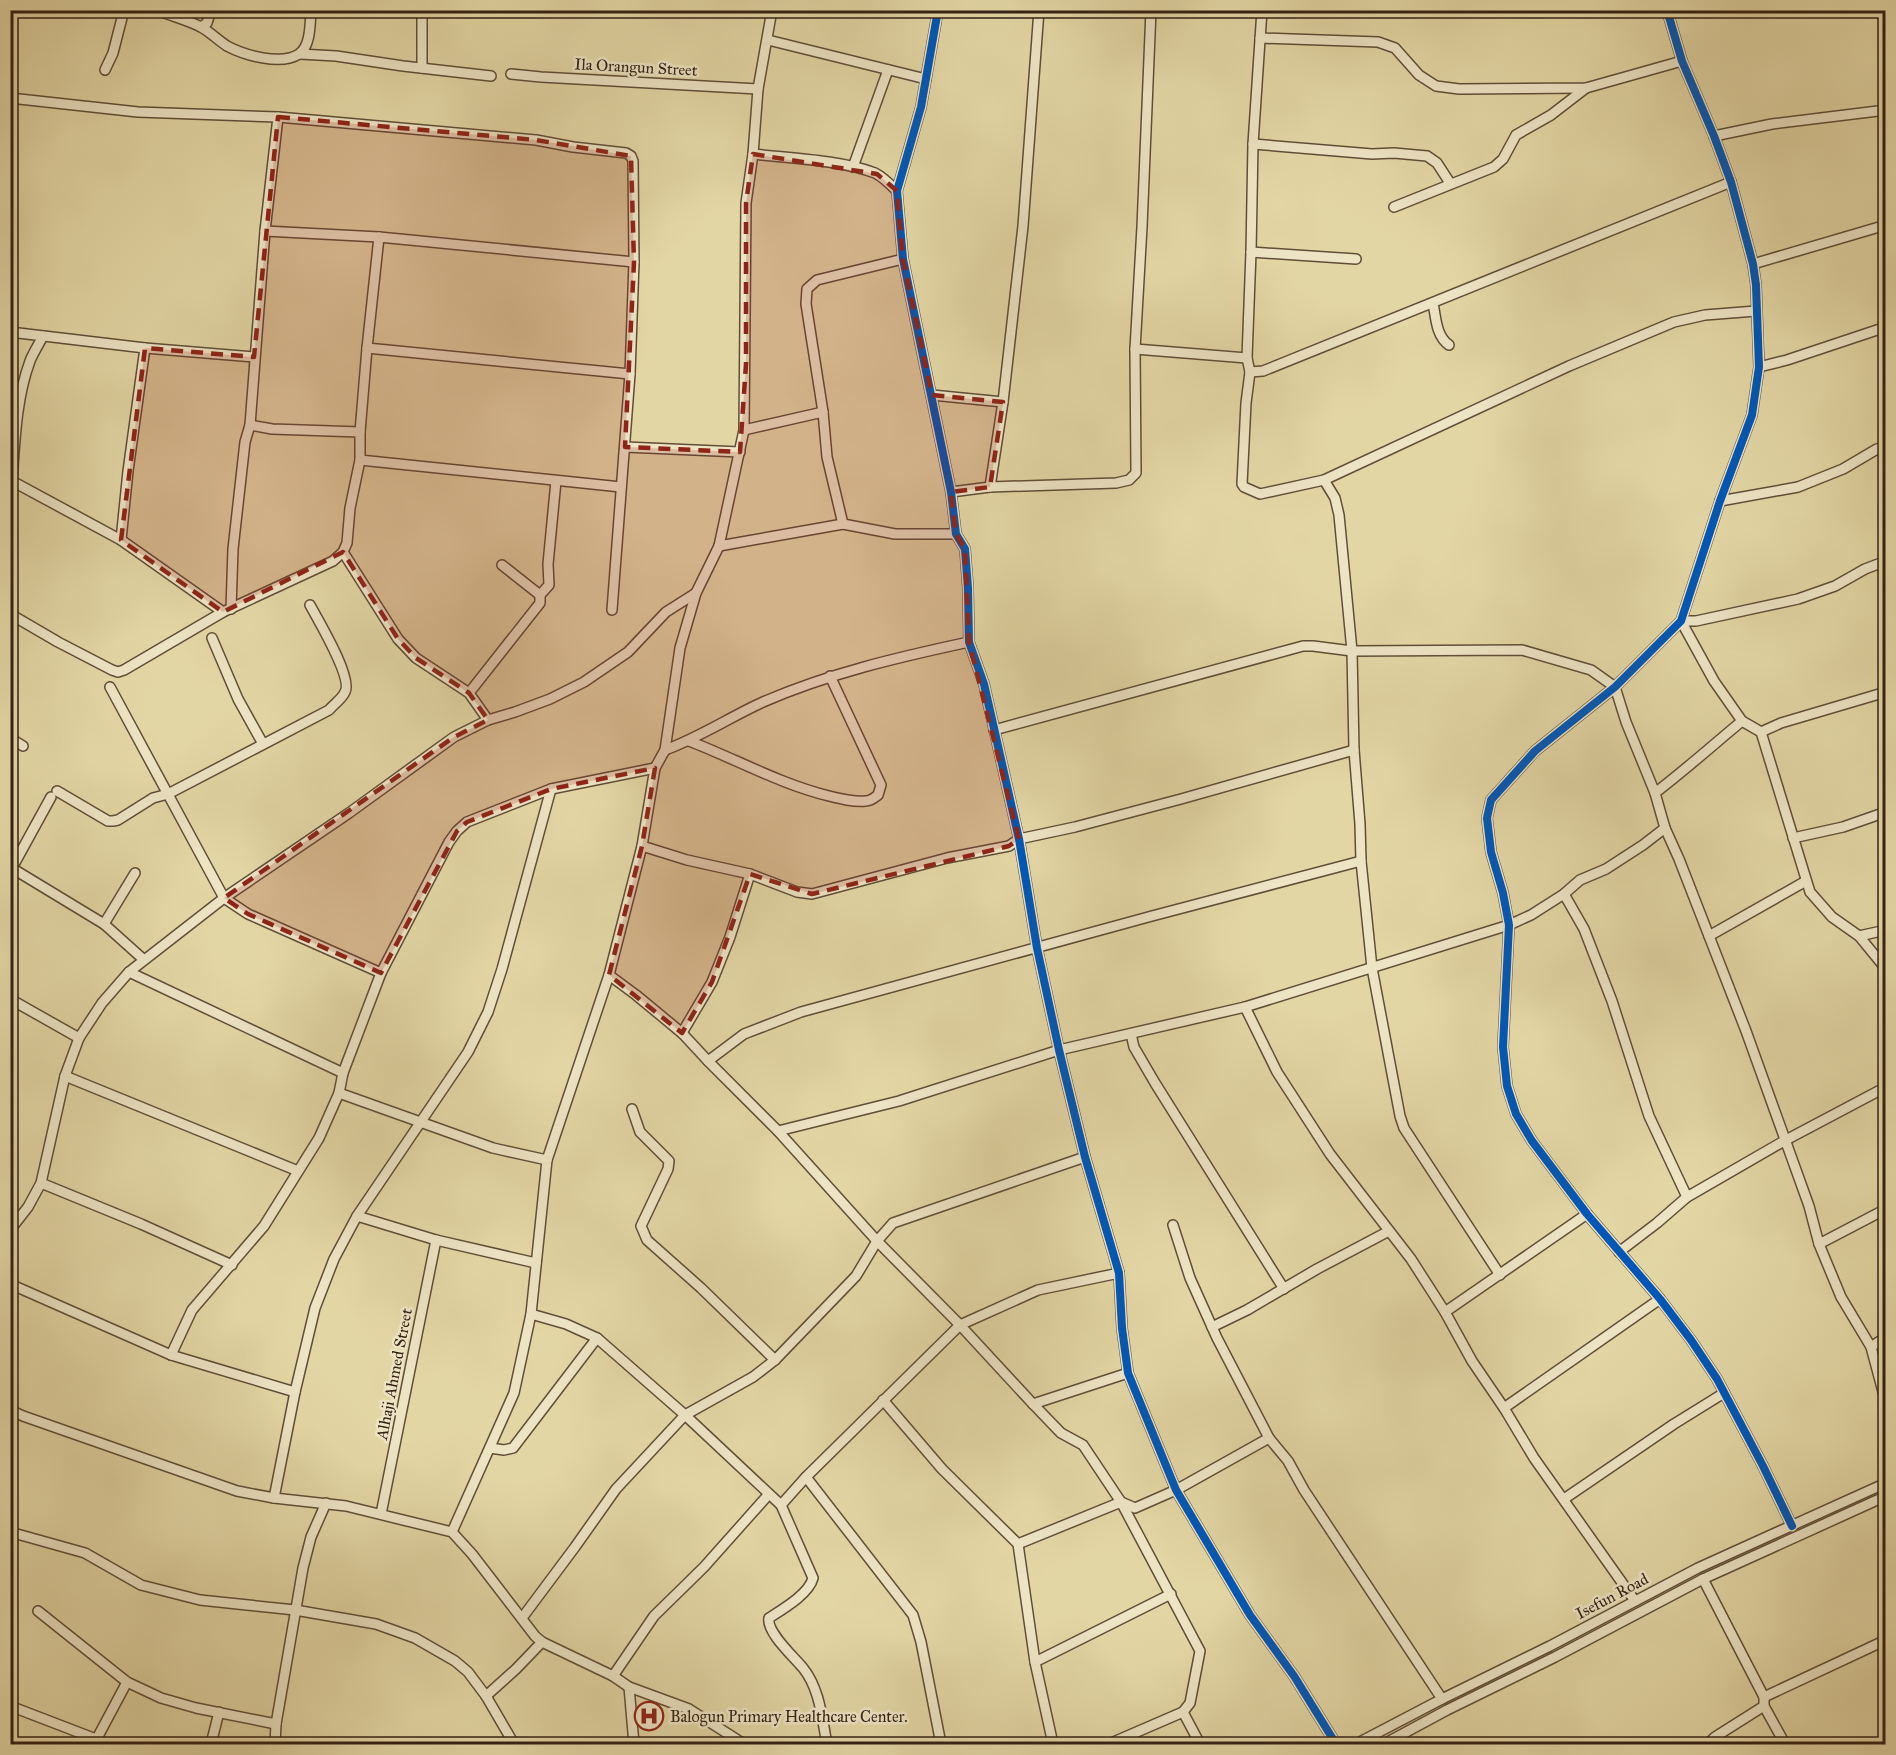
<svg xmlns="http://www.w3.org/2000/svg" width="1896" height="1755" font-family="'IM FELL Great Primer',serif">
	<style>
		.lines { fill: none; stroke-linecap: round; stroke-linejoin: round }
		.minor-casing { stroke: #604e38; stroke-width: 12 }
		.minor { stroke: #ede4c4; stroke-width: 9 }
		.cycleway-casing { stroke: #ede4c4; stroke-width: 11 }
		.cycleway { stroke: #0057b8; stroke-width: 8 }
		.marked { fill: #8f2418; fill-opacity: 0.2; stroke: #8f2418; stroke-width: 4.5; stroke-dasharray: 12 8; stroke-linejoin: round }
		.labels { text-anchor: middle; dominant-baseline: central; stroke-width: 5; stroke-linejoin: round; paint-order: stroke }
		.street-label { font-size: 16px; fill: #342114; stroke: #ede4c4 }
		.poi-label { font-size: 16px; fill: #342114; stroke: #ede4c4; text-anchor: start }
	</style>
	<rect width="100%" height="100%" fill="#e3d6a5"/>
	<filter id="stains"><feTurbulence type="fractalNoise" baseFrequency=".00333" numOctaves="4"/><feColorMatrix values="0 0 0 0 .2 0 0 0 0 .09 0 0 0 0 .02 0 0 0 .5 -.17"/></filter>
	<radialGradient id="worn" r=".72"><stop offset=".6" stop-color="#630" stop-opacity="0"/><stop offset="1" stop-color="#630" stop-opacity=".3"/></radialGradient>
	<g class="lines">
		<g class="minor-casing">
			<g id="minor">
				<path d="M157 10C171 16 188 20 201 27 210 32 218 40 227 46 244 55 281 66 299 54 311 46 310 23 311 10"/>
				<path d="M938 10 921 107 897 191 903 259 951 492 956 534 965 549 968 588 969 642 984 684 1019 839 1037 948 1059 1050 1085 1157 1119 1273 1122 1328 1128 1373 1176 1490 1250 1615 1294 1676 1336 1744"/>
				<path d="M1262 10 1253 144 1251 252 1247 358 1250 372 1263 371 1731 182"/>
				<path d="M1667 10 1682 61 1714 136 1731 182 1753 264 1756 285 1759 367 1752 415 1720 501 1681 621 1615 687 1535 751 1491 800 1487 818 1491 852 1503 893 1509 925 1503 1047 1507 1086 1516 1114 1532 1141 1587 1214 1660 1299 1691 1340 1717 1379 1763 1466 1792 1526"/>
				<path d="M201 27 207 23 211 10"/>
				<path d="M1260 38 1378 42 1395 48 1419 75 1436 86 1459 89 1586 88 1682 61"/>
				<path d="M768 40 926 79"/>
				<path d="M300 54 336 56 403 66 491 76"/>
				<path d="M422 68V10"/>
				<path d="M105 70 113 53 124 10"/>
				<path d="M511 74 541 77 758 89"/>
				<path d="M10 98 138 112 278 117 536 140 573 147 626 153 631 156 633 161 634 262 630 374 612 610"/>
				<path d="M1714 136 1772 124 1886 110"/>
				<path d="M1253 144 1372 154 1394 153 1427 156 1437 163 1450 183"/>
				<path d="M753 154C789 158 841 160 875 173 883 177 891 185 897 191"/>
				<path d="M853 167 888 70"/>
				<path d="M1394 207 1494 167 1503 159 1516 135 1551 115 1586 88"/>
				<path d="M265 231 379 237 634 262"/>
				<path d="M379 237 367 348 630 374"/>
				<path d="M1251 252 1356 259"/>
				<path d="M1753 264 1886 225"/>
				<path d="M1433 303C1436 318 1436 336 1449 345"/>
				<path d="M10 332 145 348 254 357"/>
				<path d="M1135 349 1247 358"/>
				<path d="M1759 367 1787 360 1886 327"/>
				<path d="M1250 372 1246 403 1242 484 1244 487 1260 494 1324 480 1569 366 1674 322 1705 315 1756 311"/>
				<path d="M932 395 1003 402"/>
				<path d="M744 430 823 412"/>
				<path d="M360 432 367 348"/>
				<path d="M625 447 740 452"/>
				<path d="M360 460 621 487"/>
				<path d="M10 480 121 540 223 612"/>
				<path d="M1324 480 1335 498 1339 515 1352 651 1354 750 1360 824 1361 861 1372 968 1400 1116 1404 1128 1500 1275"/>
				<path d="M12 481C15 441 16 399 30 361 33 353 39 344 43 336"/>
				<path d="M990 487 1003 402 1023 226 1039 10"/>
				<path d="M951 492 990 487 1116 483 1129 480 1136 473 1135 349 1142 227 1151 10"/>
				<path d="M1720 501 1798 487 1843 469 1877 449 1886 447"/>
				<path d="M843 524 827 457 823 412 806 304 807 289 817 280 903 259"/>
				<path d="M121 540 128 471 145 348"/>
				<path d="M719 546 843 524 895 534H956"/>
				<path d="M343 552 398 639 416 658 469 693 488 720"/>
				<path d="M1886 561 1865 569 1835 586 1798 599 1696 621H1681L1714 681 1742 721 1761 732 1810 892 1832 917 1859 936 1886 969"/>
				<path d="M540 595 549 585 548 564 556 481"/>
				<path d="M231 609 233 549 245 442 250 425 265 231 278 117"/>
				<path d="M10 614 58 642 112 670 118 672 124 670 223 612 333 561 343 552 347 543 350 508 360 460V432L272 429 250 425"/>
				<path d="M212 638 238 699 263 744"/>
				<path d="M110 687 224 898 248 914 381 973"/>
				<path d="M469 693 540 603V595L502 565"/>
				<path d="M994 730 1303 646H1313L1352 651 1522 650 1591 670 1615 687 1626 722 1655 793 1665 828 1679 859 1746 1031 1809 1206 1819 1244 1841 1297 1871 1347 1886 1403"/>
				<path d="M1761 732 1781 723 1886 692"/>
				<path d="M10 738 23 746"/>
				<path d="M689 741C736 759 780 784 829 796 841 799 853 802 866 801 871 801 874 798 878 795L881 785 830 676"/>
				<path d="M665 750C700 737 730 717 763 702 830 673 899 657 969 642"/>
				<path d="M57 791 108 821H113L118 820 153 798 168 794 329 710C334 704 342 699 345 692 353 678 318 620 310 605"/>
				<path d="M1655 793C1685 770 1713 745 1742 721"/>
				<path d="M1793 838 1843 827 1886 812"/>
				<path d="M642 846 687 860 750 874 797 892 812 894 947 858 1009 846 1019 839 1075 827 1181 799 1354 750"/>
				<path d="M10 867 104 924 143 959"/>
				<path d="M12 868 51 797"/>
				<path d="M1564 894 1584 929 1612 1001 1649 1116 1687 1197"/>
				<path d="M104 924 135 873"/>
				<path d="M1709 936 1806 881"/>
				<path d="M1859 936 1886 930"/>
				<path d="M129 972 343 1073"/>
				<path d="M609 975 636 995 682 1033 708 1061 778 1131 877 1241 960 1325 1033 1404 1061 1433 1083 1445 1121 1502 1200 1651 1190 1703 1183 1712 1109 1744"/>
				<path d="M10 999 79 1038"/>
				<path d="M1245 1007 1277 1072 1330 1154 1411 1259 1445 1312 1472 1361 1504 1408 1534 1458 1635 1601"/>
				<path d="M682 1033 712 982 730 937 750 874"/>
				<path d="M1131 1034 1134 1047 1155 1083 1284 1289"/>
				<path d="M708 1061 744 1034 801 1012 1152 916 1361 861"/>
				<path d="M65 1076 298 1171"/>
				<path d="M339 1093 493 1148 547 1160 531 1314"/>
				<path d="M632 1109 640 1132 669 1161 668 1169 641 1226 647 1240 701 1288 775 1360"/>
				<path d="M778 1131 899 1101 1059 1050 1245 1007 1509 925 1531 915 1564 894 1580 880 1606 869 1643 845 1665 828"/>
				<path d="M547 1160 609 975 642 846 655 768 665 750 680 648 696 593 719 546 744 430 746 203 753 154 758 89 772 10"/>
				<path d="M41 1183 141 1224 232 1265"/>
				<path d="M357 1216 436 1240 536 1263"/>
				<path d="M1173 1225 1190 1278 1217 1338 1269 1438 1288 1461 1304 1490 1442 1699"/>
				<path d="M10 1230 28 1207 41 1183 65 1076 79 1038 102 1003 129 972 224 898 349 813 454 737 488 720 515 712 550 699 584 682 628 652 666 612 696 593"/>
				<path d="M1819 1244 1886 1209"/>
				<path d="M1619 1252 1657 1223 1687 1197 1784 1141 1886 1087"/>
				<path d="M10 1284 171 1355 295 1392"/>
				<path d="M1445 1312 1587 1214"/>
				<path d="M1212 1327 1247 1310 1317 1269 1389 1231"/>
				<path d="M1871 1347 1886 1337"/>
				<path d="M171 1355 192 1310 264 1226 319 1138 339 1093 343 1073 381 973 449 842 457 831 467 822 551 789 655 768"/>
				<path d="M883 1400 942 1469 1018 1544 1035 1662 1053 1744"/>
				<path d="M1033 1404 1128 1373"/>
				<path d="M1504 1408 1660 1299"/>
				<path d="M10 1410 23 1416 237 1491 274 1498 346 1506 452 1532 472 1554 535 1636 542 1642 613 1676 629 1687 689 1709 744 1744"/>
				<path d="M490 1448 504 1450 513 1448 597 1338"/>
				<path d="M806 1477 913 1615 921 1642 941 1744"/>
				<path d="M274 1498 295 1392 315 1308 334 1259 357 1216 468 1052 488 1012 502 969 551 789"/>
				<path d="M1564 1499 1674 1424 1724 1393"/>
				<path d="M781 1505 806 1477 960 1325 1038 1290 1119 1273"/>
				<path d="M381 1514 436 1240"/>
				<path d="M10 1532 85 1553 141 1585 200 1600 295 1610 376 1624 415 1638 455 1661 468 1672 486 1696 514 1744"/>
				<path d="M452 1532 514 1393 531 1314 566 1324 597 1338 685 1415 753 1377 775 1360 856 1276 877 1241 893 1223 1085 1157"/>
				<path d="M1018 1544 1121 1502 1135 1508 1176 1490 1269 1438"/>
				<path d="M1703 1579 1764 1697V1706L1785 1744"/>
				<path d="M38 1611 127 1682 161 1698 196 1708 276 1724"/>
				<path d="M522 1618 575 1547 616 1489 685 1415 781 1505 813 1578C809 1594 783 1609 769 1618 766 1632 794 1657 803 1668 820 1689 822 1719 827 1744"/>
				<path d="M1035 1662 1171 1594"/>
				<path d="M613 1676 654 1616 704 1567 769 1494"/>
				<path d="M629 1687 634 1744"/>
				<path d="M486 1696 516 1669 542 1642"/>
				<path d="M1764 1697 1886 1640"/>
				<path d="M10 1706 96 1739"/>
				<path d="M1183 1712 1200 1744"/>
				<path d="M95 1742 127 1682"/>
				<path d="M211 1744 219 1712"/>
				<path d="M275 1744 276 1724 303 1568 311 1537 326 1503"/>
				<path d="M1356 1744 1442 1699 1550 1646 1698 1568 1886 1483"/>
				<path d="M1384 1744 1447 1710 1555 1657 1703 1579 1886 1496"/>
				<path d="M1712 1744 1711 1741 1715 1737 1764 1706"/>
			</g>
		</g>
		<use href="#minor" class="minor"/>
		<g class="cycleway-casing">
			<g id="cycleway">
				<path d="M938 10 921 107 897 191 903 259 951 492 956 534 965 549 968 588 969 642 984 684 1019 839 1037 948 1059 1050 1085 1157 1119 1273 1122 1328 1128 1373 1176 1490 1250 1615 1294 1676 1336 1744"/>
				<path d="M1667 10 1682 61 1714 136 1731 182 1753 264 1756 285 1759 367 1752 415 1720 501 1681 621 1615 687 1535 751 1491 800 1487 818 1491 852 1503 893 1509 925 1503 1047 1507 1086 1516 1114 1532 1141 1587 1214 1660 1299 1691 1340 1717 1379 1763 1466 1792 1526"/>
			</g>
		</g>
		<use href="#cycleway" class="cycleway"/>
	</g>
	<path class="marked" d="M278 117 536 140 631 156 634 262 625 447 740 452 746 364V203L753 154 877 174 897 191 903 259 932 395 1003 402 990 487 951 492 956 534 965 549 969 642 1019 839 1009 846 812 894 750 874 712 982 682 1033 609 975 642 846 655 768 551 789 467 822 457 831 381 973 248 914 224 898 454 737 488 720 469 693 416 658 398 639 343 552 223 612 121 540 145 348 254 357Z"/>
	<defs>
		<g id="hospital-ring" transform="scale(1.5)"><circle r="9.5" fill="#ede4c4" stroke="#8f2418" stroke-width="1.5"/><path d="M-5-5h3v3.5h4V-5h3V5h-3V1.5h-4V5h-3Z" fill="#8f2418"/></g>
	</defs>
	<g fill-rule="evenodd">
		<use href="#hospital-ring" x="649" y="1716"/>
	</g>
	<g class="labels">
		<g class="street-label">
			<text transform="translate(636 67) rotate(3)">Ila Orangun Street</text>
			<text transform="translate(394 1374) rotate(-79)">Alhaji Ahmed Street</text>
			<text transform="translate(1612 1596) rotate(-28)">Isefun Road</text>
		</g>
		<g class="poi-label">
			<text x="670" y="1716">Balogun Primary Healthcare Center.</text>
		</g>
	</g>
	<rect width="1896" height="1755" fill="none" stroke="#e3d6a5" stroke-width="36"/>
	<rect x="12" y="12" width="1872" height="1731" fill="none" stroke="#342114" stroke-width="3"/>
	<rect x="18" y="18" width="1860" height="1719" fill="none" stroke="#342114" stroke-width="1.5"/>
	<rect width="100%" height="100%" filter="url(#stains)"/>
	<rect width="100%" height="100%" fill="url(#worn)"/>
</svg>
